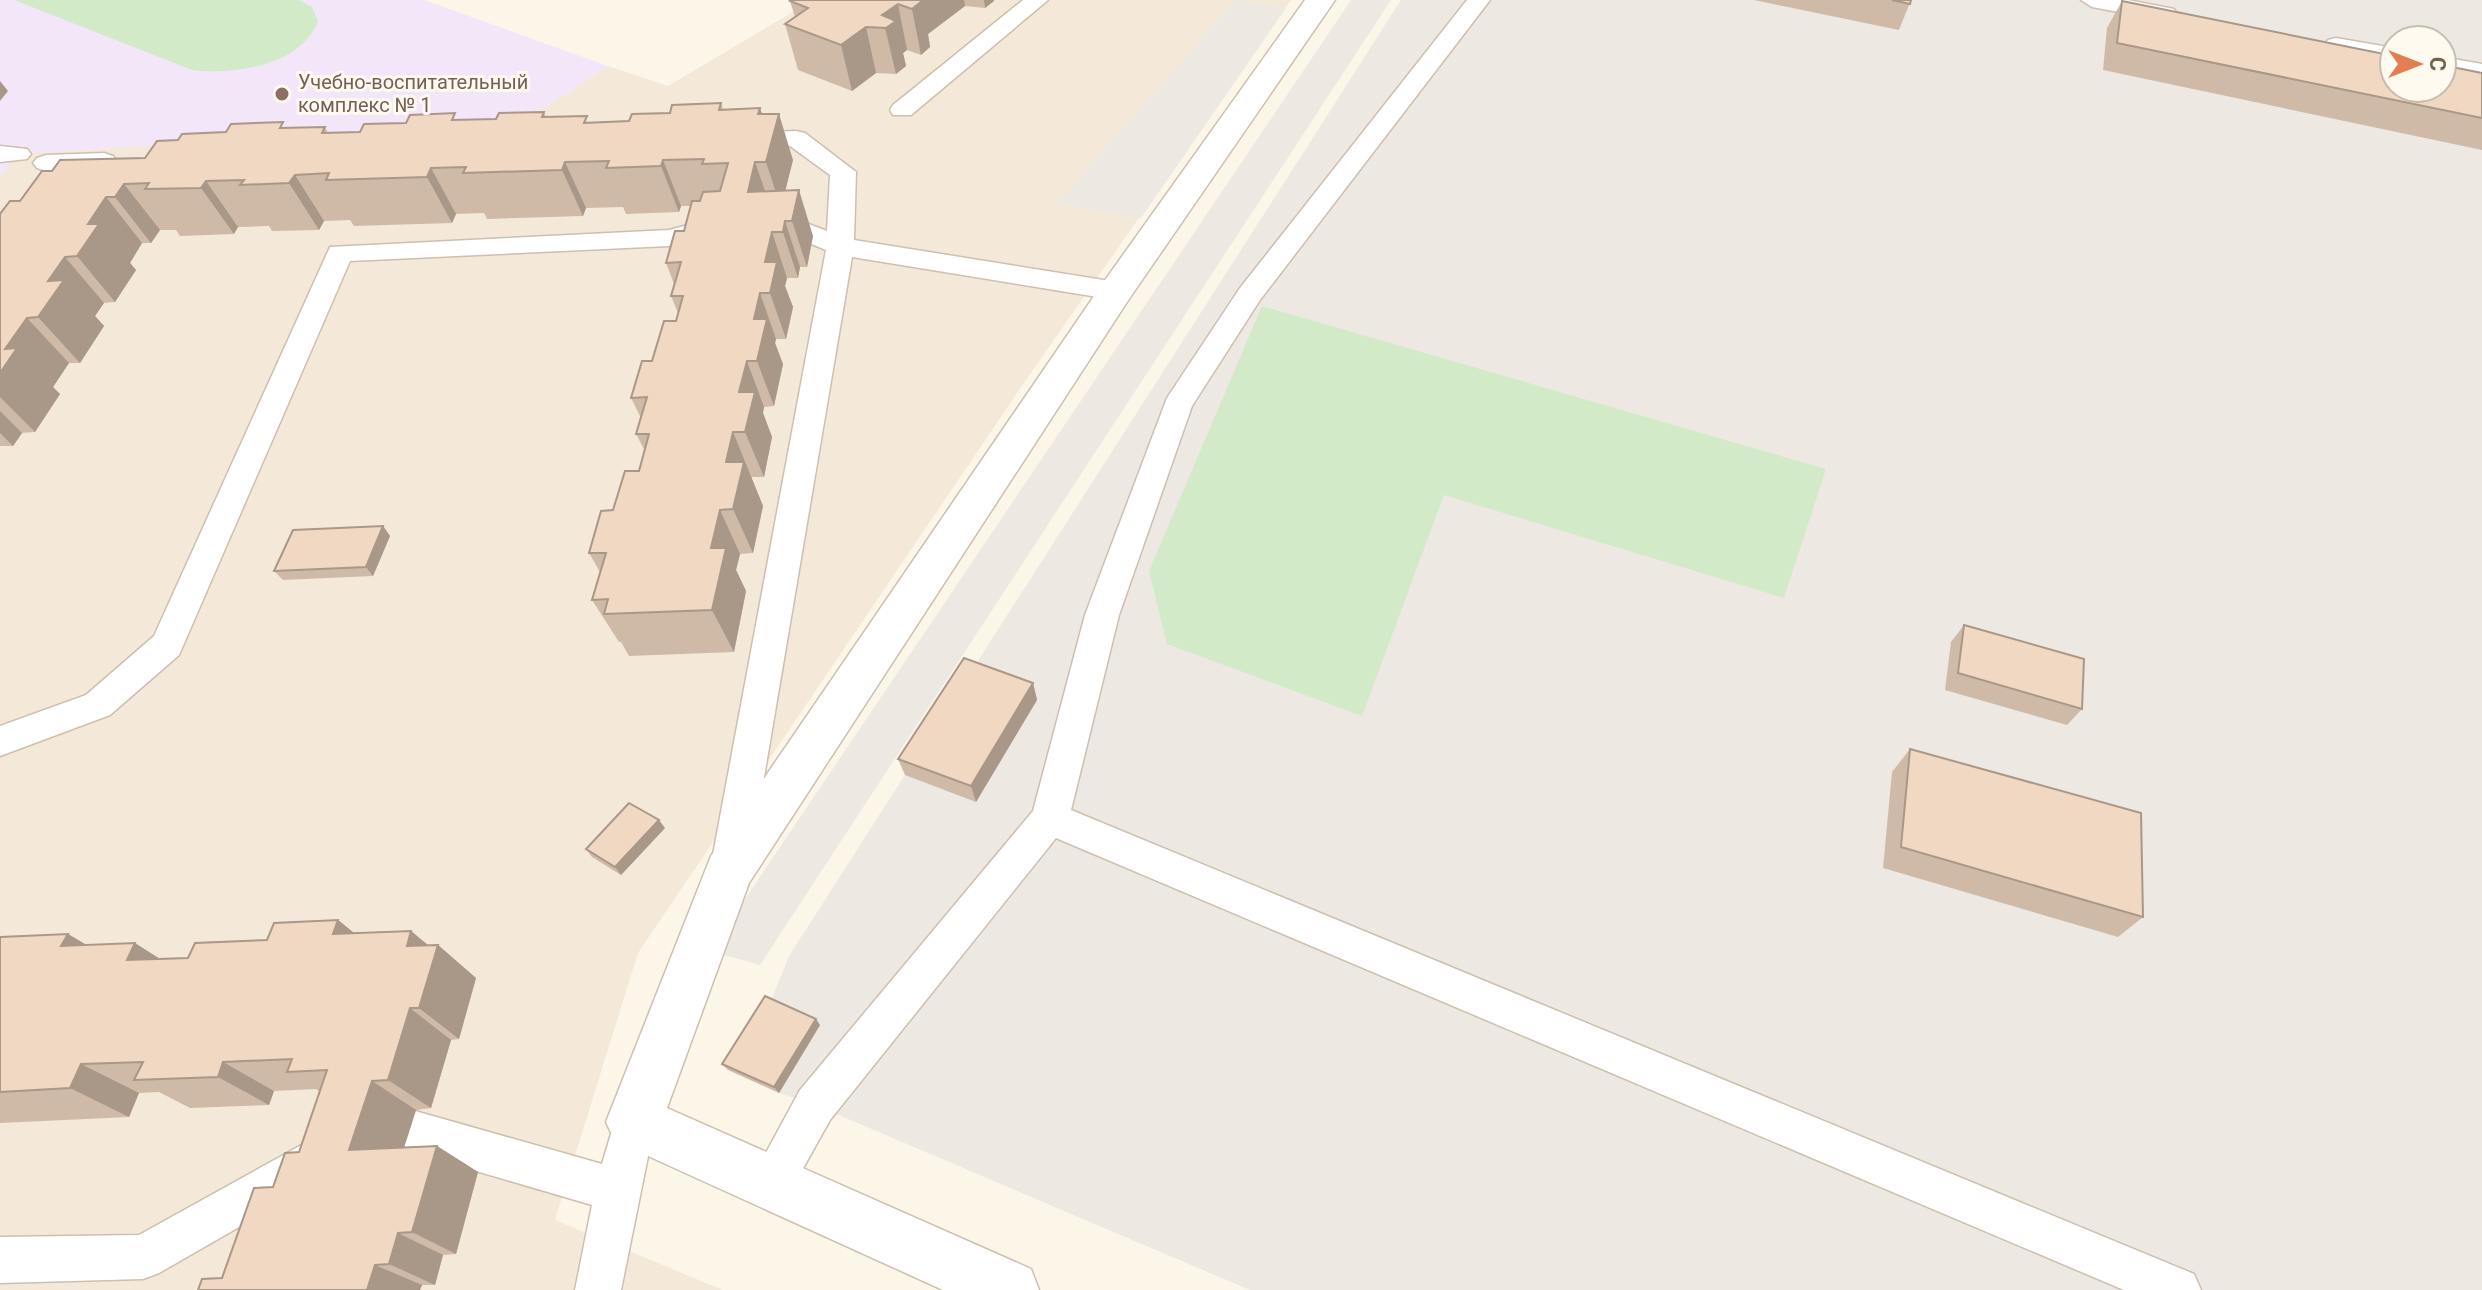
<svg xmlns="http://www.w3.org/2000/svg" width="2482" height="1290" font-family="Roboto,sans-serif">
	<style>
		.residential { fill: #f4e9d8 }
		.industrial { fill: #ede8e2; fill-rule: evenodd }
		.education { fill: #f3e6f9 }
		.green { fill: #d3eac8 }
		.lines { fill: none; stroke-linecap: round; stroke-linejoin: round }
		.lane-casing { stroke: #cebfaf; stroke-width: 3 }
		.street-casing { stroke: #cebfaf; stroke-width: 3 }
		.lane { fill: #fff; fill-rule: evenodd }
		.street { fill: #fff; fill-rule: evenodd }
		.wall { fill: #cfbaa7 }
		.shaded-wall { fill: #a99788 }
		.building { fill: #f1d8c2; stroke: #a99788; stroke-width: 2 }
		.education-dot { fill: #8d6e63; stroke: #fffaf0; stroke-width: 3 }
		.labels { text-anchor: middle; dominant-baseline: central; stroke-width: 6; stroke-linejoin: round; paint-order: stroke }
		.far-education-label { font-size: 20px; fill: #785e54; stroke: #fffaf0; text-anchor: start }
	</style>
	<rect width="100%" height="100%" fill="#fcf6e9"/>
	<path class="residential" d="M813 0H1291L1028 377 638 953 555 1220 723 1290H0V177L18 154 521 123 608 66 668 86Z"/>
	<g class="industrial">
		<path d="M1236 0 1286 8 1141 218 1057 203Z"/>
		<path d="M1351 0H1391L760 965 710 951Z"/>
		<path d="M1401 0H2482V1290H1250L815 1105 779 1093 770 1003 789 956ZM2394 40H2442V88H2394Z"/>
	</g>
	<path class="education" d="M0 0H424L608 66 521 123 18 154 0 177Z"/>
	<g class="green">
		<path d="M14 0H299L312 7 318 21C301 66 234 75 192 70Z"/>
		<path d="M1262 306 1826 469 1784 598 1444 495 1362 716 1167 644 1149 571Z"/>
	</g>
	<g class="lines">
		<g class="lane-casing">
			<g id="lane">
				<path d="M1023 0H1048L911 115H893L890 110 893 105Z"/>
				<path d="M1467 0H1490L1260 300 1192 406 1119 615 1071 810 2194 1274 2201 1290H2124L1056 838 830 1120 786 1199 771 1206 756 1199 749 1184 800 1090 1033 811 1085 615 1167 398 1240 288Z"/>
				<path d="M2081 0H2128L2174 9 2177 14 2174 19 2166 21 2092 7Z"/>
				<path d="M2336 38 2394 48V62L2328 50 2324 45 2328 40Z"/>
				<path d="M2442 57 2482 64V78L2442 71Z"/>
				<path d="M796 131 805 133 856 172 854 240 1116 282 1126 285 1130 291 1126 297 1116 300 852 257 750 860 744 872 731 877 718 872 712 860 826 250 760 223 756 217 760 211 769 209 827 231 830 175 790 146 731 145 728 140 731 135 740 133Z"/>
				<path d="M0 146 27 149 31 154 27 159 0 162Z"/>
				<path d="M104 153 113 156 117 161 113 166 46 171 37 168 33 163 37 158 46 155Z"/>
				<path d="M717 217 726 219 730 225 726 231 669 246 350 261 179 655 110 715 0 756V726L86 695 154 636 330 247 669 230Z"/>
				<path d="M634 1101 649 1107 655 1122 621 1290H575L592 1205 408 1151 393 1145 387 1130 393 1115 408 1109 602 1164 619 1107Z"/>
				<path d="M316 1137 331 1144 338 1159 331 1174 159 1273 143 1279 0 1283V1237L139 1235Z"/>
			</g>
		</g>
		<g class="street-casing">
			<path id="street" d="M1305 0H1335L1129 299 749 883 667 1108 1031 1269 1039 1290H943L615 1141 606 1122 711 856 1103 283Z"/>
		</g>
		<use href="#lane" class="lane"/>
		<use href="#street" class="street"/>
	</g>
	<g class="wall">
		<path d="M792 0H994V1L985 8 965 6 928 34 930 47 921 55 907 50 903 53 906 66 896 74 876 73 852 91 798 70 785 24 795 17 790 1Z"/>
		<path d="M1754 0H1911L1899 30Z"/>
		<path d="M2122 1 2482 73V150L2103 70 2107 28Z"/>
		<path d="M721 103 723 109 760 108 762 114 793 160 785 190 813 236 807 267H800L798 278H787L785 286 793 307 786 339H776L775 343 783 364 774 406 764 407 763 413 772 437 764 477H752V479L763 506 753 553 740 554 736 570 746 591 734 652 629 656 621 642H619L592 600 600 572 589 553 613 510 639 471 645 451 636 434 641 418 631 398 676 321 678 313 671 296 674 284 666 263 684 231 691 206H681L679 212 626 214 623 207 586 208 583 216 487 219 484 213 456 214 452 223 354 226 350 220 324 221 319 230 272 231 269 226 238 227 234 234 180 236 176 230H160L151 243H142L130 263 136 270 115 302 104 303 95 316 104 326 80 363H69L53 387 60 394 35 432 22 433 13 446H0V214L20 201 52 171 145 158 178 140 226 132 325 127 328 133 360 132 458 120 496 119 544 112 546 117 589 122 629 121Z"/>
		<path d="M383 526 390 536 373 576 283 580 274 571Z"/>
		<path d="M1964 625 2082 709 2067 725 1945 690 1951 642Z"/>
		<path d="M1033 683 1037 700 976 802 905 775 898 759Z"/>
		<path d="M1910 749 2143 917 2118 937 1883 868 1892 772Z"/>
		<path d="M665 828 621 875 592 857 586 849Z"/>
		<path d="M338 920 354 933 411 931 428 945H438L476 978 459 1039 451 1040 431 1108 416 1110 404 1147 437 1146 478 1172 456 1254 443 1255 435 1285H422L420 1290H198L222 1278 273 1187 299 1152 320 1092 316 1089 274 1091 269 1105 190 1108 159 1092 139 1093 129 1117 0 1123V937L68 934 87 945 160 959 188 958 267 940Z"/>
		<path d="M820 1025 779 1093 728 1070 722 1064Z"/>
	</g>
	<g class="shaded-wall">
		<path d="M914 0H964L965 6 928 34 930 47 921 55 912 9Z"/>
		<path d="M984 0H994V1L985 8Z"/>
		<path d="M898 4 907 50 903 53 906 66 896 74 882 15Z"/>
		<path d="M866 27 876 73 852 91 841 45Z"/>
		<path d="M0 81 8 91 0 101Z"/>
		<path d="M760 108 771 144 779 114 793 160 781 208 766 162 758 114Z"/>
		<path d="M663 160 681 206 679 212 661 166Z"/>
		<path d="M565 162 586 208 583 216 562 170Z"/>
		<path d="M755 162 771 208 748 192Z"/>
		<path d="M431 168 456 214 452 223 427 177Z"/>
		<path d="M295 175 324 221 319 230 289 183Z"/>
		<path d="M206 181 238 227 234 234 201 188Z"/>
		<path d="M124 184 160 230 151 243 115 197Z"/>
		<path d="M799 190 813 236 807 267 792 221Z"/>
		<path d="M106 197 142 243 130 263 136 270 115 302 77 256 88 224Z"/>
		<path d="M785 221 800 267 798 278 783 232Z"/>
		<path d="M772 232 787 278 785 286 793 307 786 339 770 293 765 262Z"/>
		<path d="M65 257 104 303 95 316 104 326 80 363 38 317 48 281Z"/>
		<path d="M760 293 776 339 775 343 783 364 774 406 757 361 754 319Z"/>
		<path d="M27 318 69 363 53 387 60 394 35 432 0 397V373L5 349Z"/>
		<path d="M747 361 764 407 763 413 772 437 764 477 745 432 739 392Z"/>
		<path d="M0 411 22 433 13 446 0 433Z"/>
		<path d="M733 432 763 506 753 553 733 509 726 462Z"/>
		<path d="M720 510 740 554 736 570 746 591 734 652 712 610 711 548Z"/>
		<path d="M383 526 390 536 373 576 366 567Z"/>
		<path d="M1033 683 1037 700 976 802 971 786Z"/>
		<path d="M659 820 665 828 621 875 615 867Z"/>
		<path d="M338 920 380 954 333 934Z"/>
		<path d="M411 931 436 952 438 945 476 978 459 1039 419 1008 407 946Z"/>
		<path d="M68 934 123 967 61 946Z"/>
		<path d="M135 943 187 976 127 960Z"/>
		<path d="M410 1008 451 1040 431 1108 388 1080Z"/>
		<path d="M816 1019 820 1025 779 1093 774 1087Z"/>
		<path d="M223 1062 274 1091 269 1105 218 1077Z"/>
		<path d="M81 1064 139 1093 129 1117 70 1088Z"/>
		<path d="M372 1081 416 1110 395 1176 349 1150Z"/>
		<path d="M437 1146 478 1172 456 1254 412 1232Z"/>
		<path d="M398 1233 443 1255 435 1285 389 1264Z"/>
		<path d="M375 1265 422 1285 420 1290H367Z"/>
	</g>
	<g class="building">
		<path d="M792 0H920L922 1 912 9 898 4 882 15 896 21 886 28 866 27 841 45 785 24 808 8 790 1Z"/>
		<path d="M1892 0H1911L1910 4Z"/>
		<path d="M2122 1 2394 56V88H2442V65L2482 73V118L2117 43Z"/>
		<path d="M721 103 719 110 760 108 758 114H779L766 162H755L748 192 799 190 792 221H785L783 232H772L765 262H777L770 293H760L754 319H767L757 361H747L739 392H755L745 432H733L726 462H744L733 509 720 510 711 548H726L712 610 604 614 608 599 592 600 606 553H589L601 511 613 510 625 471H639L649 434H636L647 397 631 398 642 361H652L664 321H676L683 296H671L681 262 666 263 675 231H684L692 201H700L703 192 720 191 728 163 702 164 704 159 663 160 661 166 606 168 609 161 565 162 562 170 463 173 466 167 431 168 427 177 326 180 329 173 295 175 289 183 240 185 244 180 206 181 201 188 145 189 149 183 124 184 115 197H106L88 224H99L77 256 65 257 48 281 64 280 38 317 27 318 5 349 17 348 0 373V214L10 201H20L42 171H52L60 160 145 158 157 141 178 140 182 134 226 132 231 124 283 122 280 128 325 127 322 133 360 132 364 124 406 123 410 115 455 113 452 120 496 119 499 113 544 112 542 117 587 116 584 123 629 121 632 114 670 113 672 105Z"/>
		<path d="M383 526 366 567 274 571 293 530Z"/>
		<path d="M1964 625 2084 659 2082 709 1958 673Z"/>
		<path d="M964 658 1033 683 971 786 898 759Z"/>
		<path d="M1910 749 2141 813 2143 917 1901 847Z"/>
		<path d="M629 803 659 820 615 867 586 849Z"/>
		<path d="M338 920 333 934 411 931 407 946 438 945 419 1008H410L388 1080 372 1081 349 1150 437 1146 412 1232 398 1233 389 1264 375 1265 367 1290H198L202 1279 222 1278 254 1188 273 1187 285 1153 299 1152 327 1070 287 1072 292 1059 223 1062 218 1077 134 1080 143 1062 81 1064 70 1088 0 1092V937L68 934 61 946 135 943 127 960 188 958 195 943 267 940 274 923Z"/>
		<path d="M765 996 816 1019 774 1087 722 1064Z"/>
	</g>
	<circle class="education-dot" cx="282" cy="94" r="8"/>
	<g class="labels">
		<g class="far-education-label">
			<text x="298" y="82">Учебно-воспитательный<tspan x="298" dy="23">комплекс № 1</tspan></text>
		</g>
	</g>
	<g transform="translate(2418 64) rotate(90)"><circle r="38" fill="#fffaf0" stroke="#c9bcaf" stroke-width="2"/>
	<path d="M0-6L14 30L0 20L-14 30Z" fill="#e27e52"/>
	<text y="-12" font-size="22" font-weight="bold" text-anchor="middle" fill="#775f4d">С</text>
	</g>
</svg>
